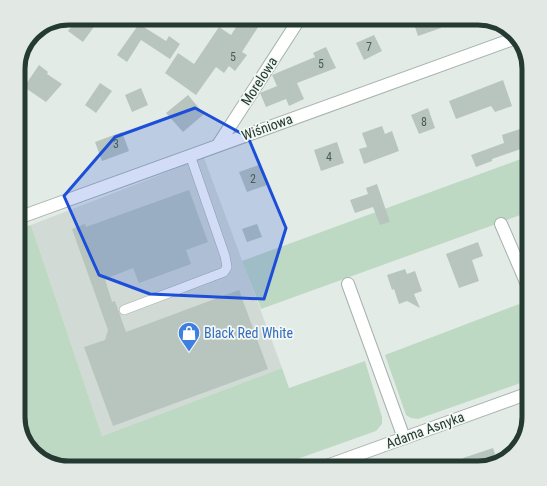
<svg xmlns="http://www.w3.org/2000/svg" width="547" height="486" font-family="'Roboto Condensed',sans-serif">
	<style>
		.built { fill: #d1dad5 }
		.green { fill: #bed9c3 }
		.building { fill: #b8c5bf }
		.lines { fill: none; stroke-linecap: round; stroke-linejoin: round }
		.lane-casing { stroke: #a6b2ac; stroke-width: 10 }
		.street-casing { stroke: #a6b2ac; stroke-width: 14 }
		.lane { stroke: #fff; stroke-width: 9 }
		.street { stroke: #fff; stroke-width: 12 }
		.marked { fill: #1d4ed8; fill-opacity: 0.2; stroke: #1d4ed8; stroke-width: 3; stroke-linejoin: round }
		.labels { text-anchor: middle; dominant-baseline: central; stroke-width: 3.5; stroke-linejoin: round; paint-order: stroke }
		.number-label { font-size: 12px; fill: #495d55 }
		.street-label { font-size: 14px; fill: #243a32; stroke: #f3f8f5 }
		.shop-label { font-size: 14px; fill: #366cbe; stroke: #f3f8f5; text-anchor: start }
		.rim { fill: none; stroke: #243a32; stroke-width: 5 }
	</style>
	<rect width="100%" height="100%" fill="#e3ebe6"/>
	<path class="built" d="M204 158 282 368 102 436 31 225Z"/>
	<g class="green">
		<path d="M529 156V212L261 309 242 261Z"/>
		<path d="M31 225 102 436 282 368 289 388 365 361 382 417V424L376 431 272 468H66L33 453 18 420V229Z"/>
		<path d="M519 304 529 327V380L418 419 411 418 406 415 385 355Z"/>
	</g>
	<g class="building">
		<path d="M69 18H88L96 24 83 42 68 31 72 26 64 20Z"/>
		<path d="M242 18H264L242 52 247 55 235 71 229 66 224 73 216 67 196 95 165 73 178 53 194 64 219 27 231 35Z"/>
		<path d="M412 18H438L441 28 418 36Z"/>
		<path d="M139 24 166 41 169 36 180 44 170 59 141 40 127 62 117 55Z"/>
		<path d="M374 35 382 51 364 60 356 43Z"/>
		<path d="M326 47 336 68 297 83 304 99 289 106 286 99 266 107 260 93 277 86 272 75 315 57 313 53Z"/>
		<path d="M39 65 48 72 47 74 62 84 46 102 24 87Z"/>
		<path d="M503 80 512 106 495 112 491 106 456 119 449 101Z"/>
		<path d="M100 83 112 91 96 113 85 105Z"/>
		<path d="M141 88 148 105 132 112 125 95Z"/>
		<path d="M188 95 204 114 183 132 166 113Z"/>
		<path d="M428 108 435 128 419 134 411 115Z"/>
		<path d="M382 126 385 134 392 131 399 151 364 164 359 149 367 147 362 133Z"/>
		<path d="M529 126V146L492 159V161L476 167 471 155 504 143 502 135Z"/>
		<path d="M122 132 129 151 102 161 95 142Z"/>
		<path d="M337 142 344 163 321 171 314 150Z"/>
		<path d="M259 165 267 185 247 192 239 172Z"/>
		<path d="M377 184 390 222 380 225 373 207 355 213 350 200 368 194 366 188Z"/>
		<path d="M189 190 208 242 186 250 191 264 139 283 133 268 105 279 112 302 115 301 126 332 239 290 268 369 113 426 84 347 105 340 108 330 72 229 85 224 86 227Z"/>
		<path d="M257 224 262 237 247 242 242 229Z"/>
		<path d="M478 242 483 256 472 260 479 281 459 288 446 254Z"/>
		<path d="M405 269 407 274 415 271 422 291 414 294 420 308 407 301 399 304 394 289 392 290 387 275Z"/>
		<path d="M493 448 497 460 478 468H467L463 458Z"/>
	</g>
	<g class="lines">
		<g class="lane-casing">
			<path id="lane" d="M124 310 224 272 227 267 225 256 190 155"/>
		</g>
		<g class="street-casing">
			<g id="street">
				<path d="M218 145 300 18"/>
				<path d="M18 218 516 38"/>
				<path d="M501 224 529 289"/>
				<path d="M348 284 404 438"/>
				<path d="M321 468 529 393"/>
			</g>
		</g>
		<use href="#lane" class="lane"/>
		<use href="#street" class="street"/>
	</g>
	<path class="marked" d="M195 108 248 137 286 228 264 299 150 294 99 275 64 196 115 137Z"/>
	<defs>
		<g id="shop-pin" transform="scale(1.15)"><path d="M0 17L-7.5 6A9.5 9.5 0 1 1 7.5 6Z" fill="#3f7fe0" stroke="#f3f8f5"/><path d="M-5-2.5h2.3a2.7 3.5 0 0 1 5.4 0H5L5.5 6h-11ZM-1.5-2.5h3a1.5 2.3 0 0 0-3 0Z" fill="#fff"/></g>
	</defs>
	<g fill-rule="evenodd">
		<use href="#shop-pin" x="189" y="333"/>
	</g>
	<g class="labels">
		<g class="number-label">
			<text x="369" y="47">7</text>
			<text x="233" y="57">5</text>
			<text x="321" y="64">5</text>
			<text x="424" y="122">8</text>
			<text x="116" y="144">3</text>
			<text x="329" y="157">4</text>
			<text x="253" y="179">2</text>
		</g>
		<g class="street-label">
			<text transform="translate(259 81) rotate(-57)">Morelowa</text>
			<text transform="translate(267 127) rotate(-20)">Wiśniowa</text>
			<text transform="translate(425 430) rotate(-20)">Adama Asnyka</text>
		</g>
		<g class="shop-label">
			<text x="204" y="333">Black Red White</text>
		</g>
	</g>
	<path d="M0 0H547V486H0ZM69 25H478A44 44 0 0 1 522 69V417A44 44 0 0 1 478 461H69A44 44 0 0 1 25 417V69A44 44 0 0 1 69 25Z" fill="#e2e9e5" fill-rule="evenodd"/>
	<path class="rim" d="M69 25H478A44 44 0 0 1 522 69V417A44 44 0 0 1 478 461H69A44 44 0 0 1 25 417V69A44 44 0 0 1 69 25Z"/>
</svg>
